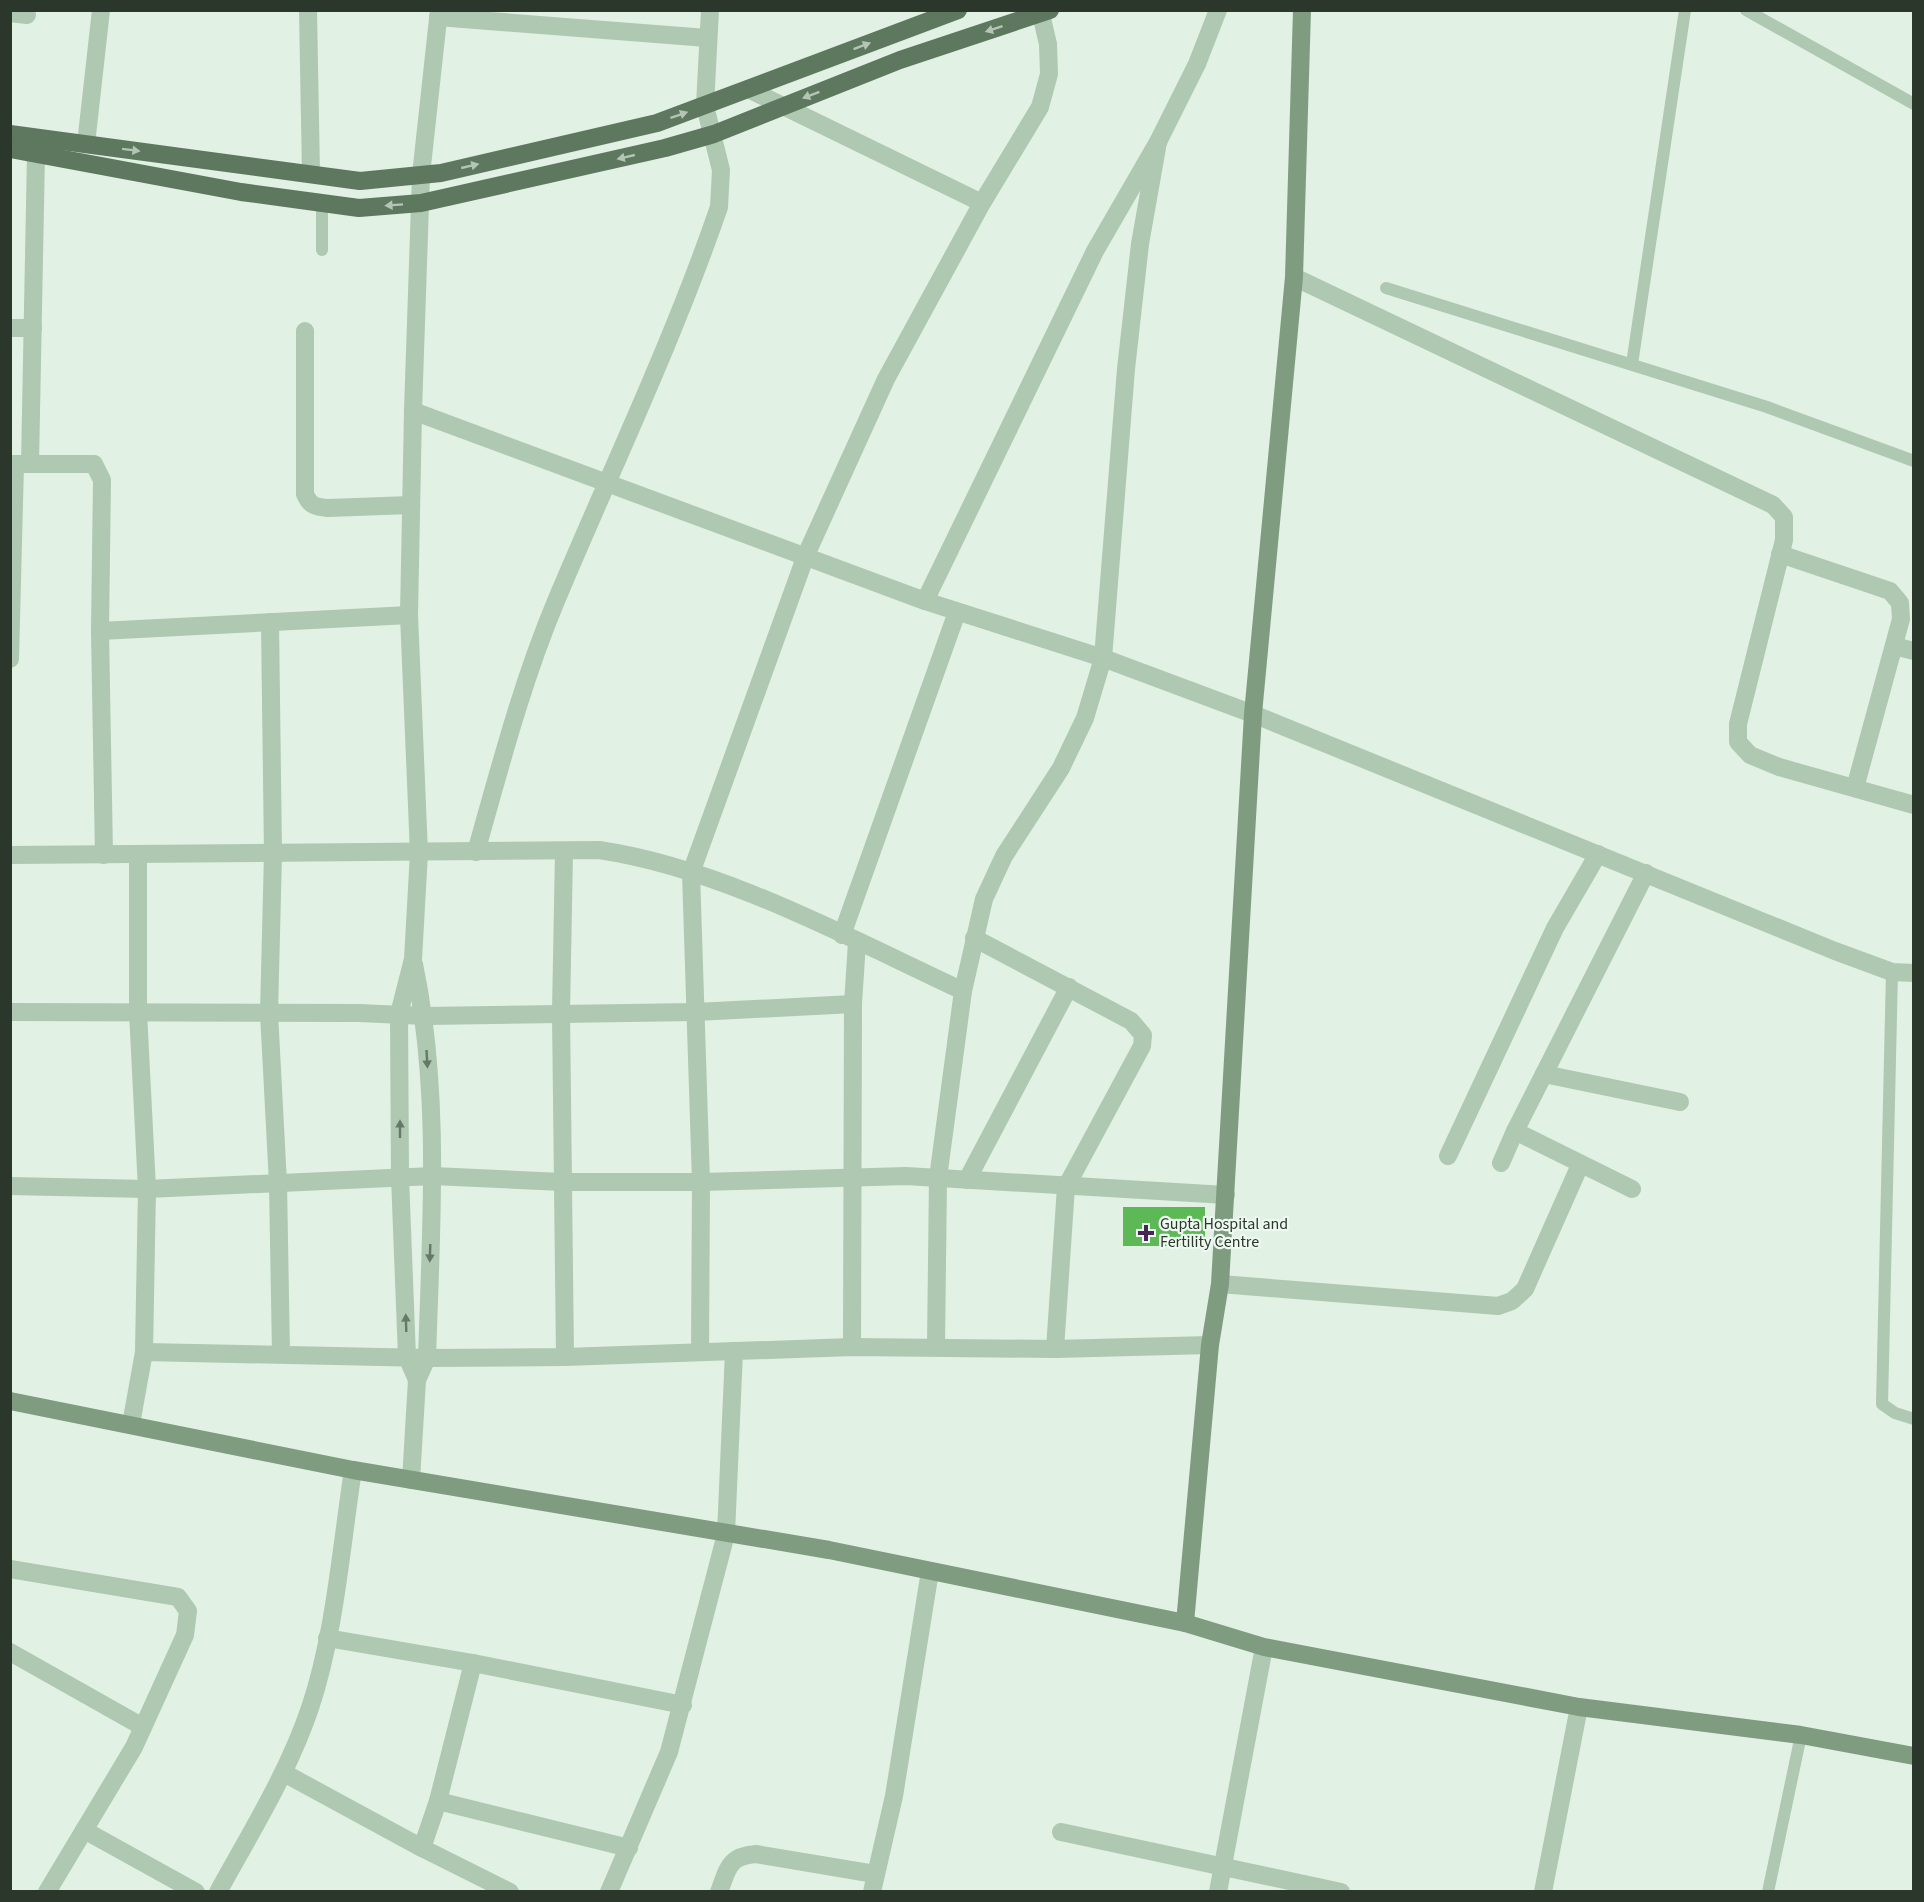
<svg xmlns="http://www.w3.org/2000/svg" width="1924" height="1902" font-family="'Source Sans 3',sans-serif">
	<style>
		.building { fill: #5db956 }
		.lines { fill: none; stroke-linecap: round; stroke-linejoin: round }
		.lane { stroke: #aec8b1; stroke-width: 12 }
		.street { stroke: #aec8b1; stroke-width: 18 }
		.secondary { stroke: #7f9c80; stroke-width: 18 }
		.primary { stroke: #5e785f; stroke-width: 18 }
		.oneway { fill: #b4c5b6 }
		.oneway2 { fill: #667867 }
		.poi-dot { fill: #492555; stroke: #edf9f0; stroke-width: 2 }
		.labels { text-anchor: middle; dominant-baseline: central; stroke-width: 4.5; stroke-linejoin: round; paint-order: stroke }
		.poi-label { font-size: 16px; fill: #2b372b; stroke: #edf9f0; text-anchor: start }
	</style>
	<rect width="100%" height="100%" fill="#e1f1e4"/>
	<rect class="building" x="1123" y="1207" width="82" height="39"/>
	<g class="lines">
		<g class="lane">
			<path d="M1746 10 1914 104"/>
			<path d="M322 250V203"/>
			<path d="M1386 288 1767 407 1914 461"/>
			<path d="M1632 364 1685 10"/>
			<path d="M1892 972 1882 1404 1895 1413 1914 1419"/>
			<path d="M1768 1892 1801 1735"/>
		</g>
		<g class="street">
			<path d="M308 10 311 174"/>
			<path d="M10 13 27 15"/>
			<path d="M438 17 707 38"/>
			<path d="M748 89 982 203"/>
			<path d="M86 144 101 10"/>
			<path d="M1294 277 1773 505 1784 517V540L1738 724V742L1750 755 1779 767 1914 805"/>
			<path d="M10 328H33"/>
			<path d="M305 331V494C310 506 316 507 328 508L411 505"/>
			<path d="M413 411 925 601 1103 658 1253 714 1835 951 1892 972 1914 973"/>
			<path d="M10 464H94L102 480 100 631 104 855"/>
			<path d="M30 464 36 154"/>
			<path d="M1780 554 1890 591 1900 603 1901 619 1855 788"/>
			<path d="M925 601 1095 251 1158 142 1197 64 1218 10"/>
			<path d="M270 622 273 854 269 1013 278 1183 281 1354"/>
			<path d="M100 631 409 615"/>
			<path d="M1894 646 1914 651"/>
			<path d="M10 659 15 464"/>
			<path d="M476 852C500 767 522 682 556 601 611 470 673 341 719 207L721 170 705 106 710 10"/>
			<path d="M564 852 561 1012 565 1357"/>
			<path d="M10 855 599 850C722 868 851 939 963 991L938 1178 936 1346"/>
			<path d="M842 935 957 612"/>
			<path d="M974 938 1131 1021 1143 1035 1142 1046 1066 1187 1055 1349"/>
			<path d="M963 991 984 899 1004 856 1061 768 1085 718 1103 658 1126 369 1140 244 1158 142"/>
			<path d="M10 1012 359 1013 425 1016 696 1012 853 1004"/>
			<path d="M1544 1074 1680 1102"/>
			<path d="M1515 1131 1632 1189"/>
			<path d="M1448 1156 1555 928 1598 854"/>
			<path d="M1501 1163 1515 1131 1646 873"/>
			<path d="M967 1180 1069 987"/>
			<path d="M10 1186 147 1189 433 1176 562 1182H701L906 1176 1226 1195"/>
			<path d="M1220 1284 1498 1306 1512 1301 1525 1289 1580 1165"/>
			<path d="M852 1347 853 1004 857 942"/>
			<path d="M144 1352 427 1358 565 1357 852 1347 1055 1349 1210 1345"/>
			<path d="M700 1352 701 1182 691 873 806 555 886 379 982 203 1040 107 1049 74 1048 44 1040 10"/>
			<path d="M417 1380 407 1357 400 1177 399 1014 413 959 419 853 409 615 413 411 421 175 439 10"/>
			<path d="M131 1424 144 1352 147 1189 138 1012V854"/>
			<path d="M411 1480 417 1380 427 1358C431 1227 441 1093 414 964"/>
			<path d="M10 1569 178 1597 188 1611 185 1635 134 1747 47 1892"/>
			<path d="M327 1638 473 1663 683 1705"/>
			<path d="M10 1652 143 1727"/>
			<path d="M284 1773 422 1848 510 1892"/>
			<path d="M438 1801 629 1848"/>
			<path d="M84 1830 196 1892"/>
			<path d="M1061 1832 1341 1892"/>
			<path d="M422 1848 438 1801 473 1663"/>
			<path d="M218 1892C251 1832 288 1773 310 1708 335 1633 341 1548 353 1470"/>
			<path d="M609 1892 669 1752 726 1534 734 1351"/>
			<path d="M719 1892C728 1869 728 1856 756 1854L875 1874"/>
			<path d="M872 1892 894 1796 930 1571"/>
			<path d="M1218 1892 1264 1647"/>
			<path d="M1543 1892 1579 1707"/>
		</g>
		<g class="secondary">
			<path d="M10 1401 353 1470 829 1550 1185 1623 1264 1647 1579 1707 1801 1735 1914 1756"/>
			<path d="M1185 1623 1210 1345 1220 1284 1253 714 1294 277 1302 10"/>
		</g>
		<g class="primary">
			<path d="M10 134 360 181 441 173 657 123 958 10"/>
			<path d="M10 149 241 192 359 208 421 203 665 148 714 134 900 60 1050 10"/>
		</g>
	</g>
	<defs><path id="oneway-solid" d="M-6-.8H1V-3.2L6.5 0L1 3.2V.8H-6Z" transform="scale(1.5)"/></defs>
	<g class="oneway">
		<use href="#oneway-solid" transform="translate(994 29) rotate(162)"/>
		<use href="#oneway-solid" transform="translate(862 46) rotate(-21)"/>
		<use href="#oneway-solid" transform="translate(811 95) rotate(159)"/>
		<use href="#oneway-solid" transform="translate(679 115) rotate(-19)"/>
		<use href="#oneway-solid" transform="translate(131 150) rotate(7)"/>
		<use href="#oneway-solid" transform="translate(626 157) rotate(167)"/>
		<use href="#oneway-solid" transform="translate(470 166) rotate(-13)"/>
		<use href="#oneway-solid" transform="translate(394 205) rotate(176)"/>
	</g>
	<g class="oneway2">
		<use href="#oneway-solid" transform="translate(427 1059) rotate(87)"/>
		<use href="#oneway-solid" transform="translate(400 1129) rotate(-90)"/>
		<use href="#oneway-solid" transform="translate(430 1253) rotate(92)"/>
		<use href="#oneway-solid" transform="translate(406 1323) rotate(-92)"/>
	</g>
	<path class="poi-dot" d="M1143 1224h6v6h6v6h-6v6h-6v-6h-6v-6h6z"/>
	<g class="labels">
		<g class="poi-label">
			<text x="1160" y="1224">Gupta Hospital and<tspan x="1160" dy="18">Fertility Centre</tspan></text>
		</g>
	</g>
	<rect width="1924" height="1902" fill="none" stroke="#2b372b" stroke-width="24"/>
</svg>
